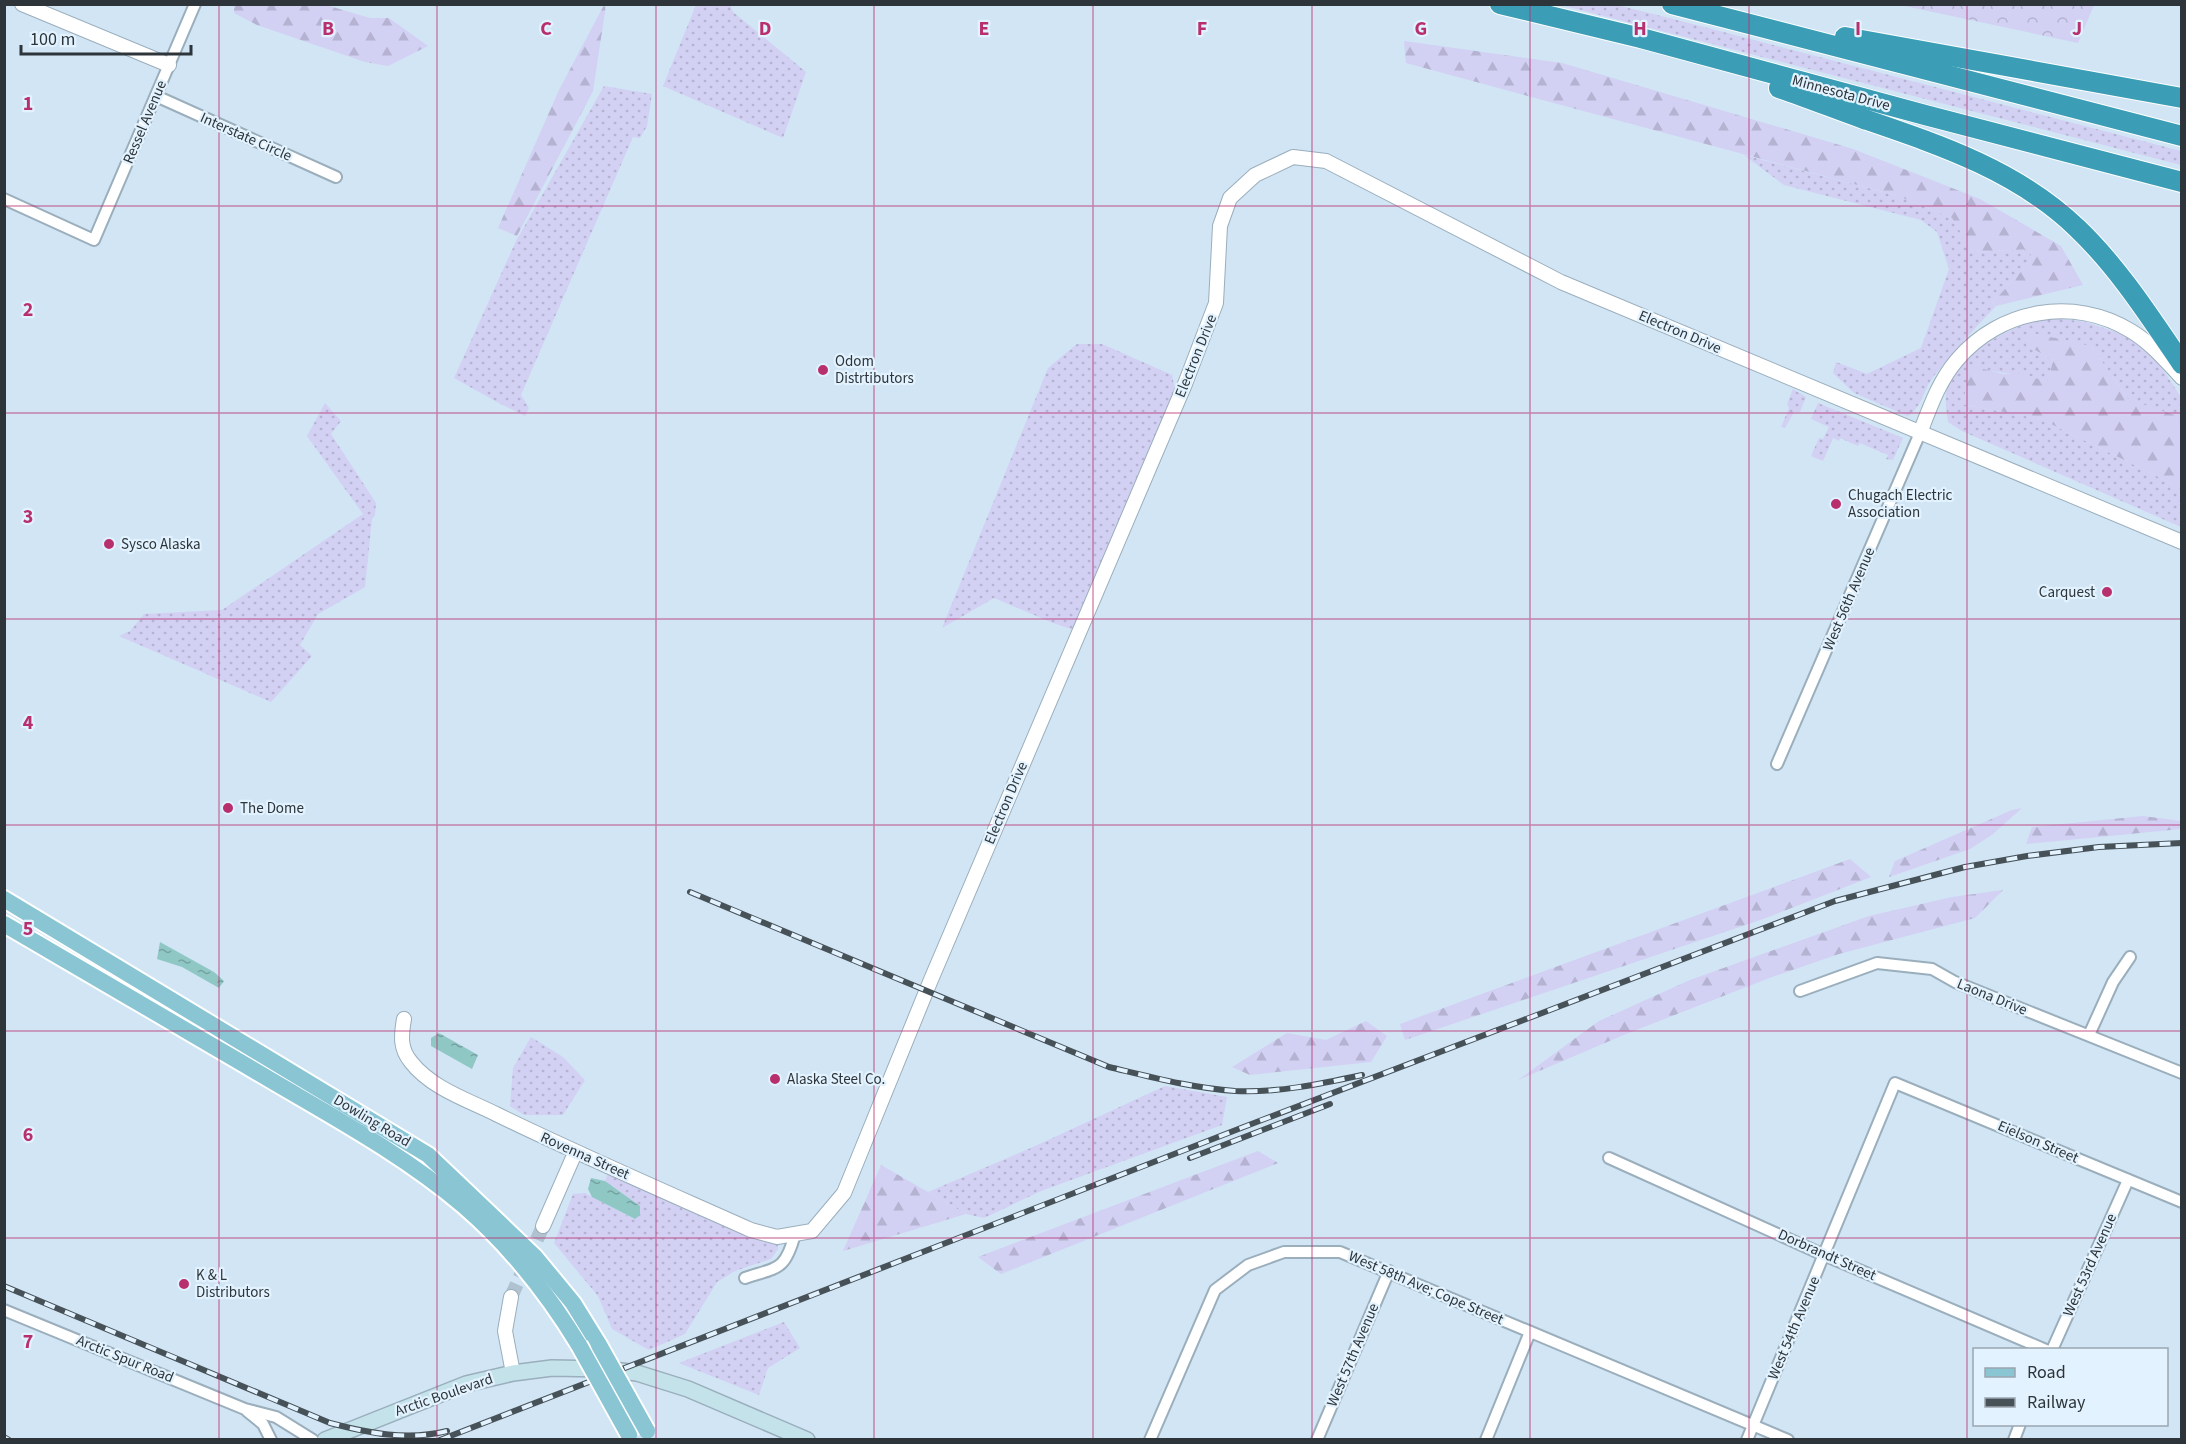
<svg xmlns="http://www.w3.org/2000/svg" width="2186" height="1444" font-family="'Source Sans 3',sans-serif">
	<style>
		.grass { fill: url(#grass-dots) }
		.forest { fill: url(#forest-firs) }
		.park { fill: url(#park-crowns) }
		.water { fill: url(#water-ripples) }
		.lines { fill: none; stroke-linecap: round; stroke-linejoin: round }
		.tertiary-tunnel { stroke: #b0c2d0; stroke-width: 14; stroke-dasharray: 14 7; stroke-linecap: butt }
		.minor-casing { stroke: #9aaebc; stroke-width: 14 }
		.tertiary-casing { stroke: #9aaebc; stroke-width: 16 }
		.secondary-casing { stroke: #9aaebc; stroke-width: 18 }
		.primary-casing { stroke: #fff; stroke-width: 20 }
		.motorway-casing { stroke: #fff; stroke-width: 22 }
		.minor { stroke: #fff; stroke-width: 10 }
		.tertiary { stroke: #fff; stroke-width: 14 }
		.secondary { stroke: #c4e2e9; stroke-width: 15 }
		.primary { stroke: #89c5d3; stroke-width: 16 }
		.motorway { stroke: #3b9eb6; stroke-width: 20 }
		.rail-casing { stroke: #475158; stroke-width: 6 }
		.rail { stroke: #e2f2fe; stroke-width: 4; stroke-dasharray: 11; stroke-linecap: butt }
		.primary-bridge-casing { stroke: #fff; stroke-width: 20; stroke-linecap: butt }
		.primary-bridge { stroke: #89c5d3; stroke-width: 16 }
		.grid { fill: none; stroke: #b82f6d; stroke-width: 1.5; stroke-opacity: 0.55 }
		.poi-dot { fill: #b82f6d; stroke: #e2f2fe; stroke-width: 2 }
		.labels { text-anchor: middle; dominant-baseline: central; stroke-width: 4.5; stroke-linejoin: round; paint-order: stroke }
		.street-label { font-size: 15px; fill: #2d353a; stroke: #e2f2fe }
		.poi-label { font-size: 15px; fill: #2d353a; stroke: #e2f2fe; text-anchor: start }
		.grid-label { font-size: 20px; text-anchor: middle; font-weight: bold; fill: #b82f6d; stroke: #e2f2fe; stroke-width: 4.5; stroke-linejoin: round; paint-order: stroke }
	</style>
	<defs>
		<pattern id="grass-dots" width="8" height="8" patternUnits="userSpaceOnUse" patternTransform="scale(1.5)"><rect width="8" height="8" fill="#d2d0f3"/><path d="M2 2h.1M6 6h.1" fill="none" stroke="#b5b3d1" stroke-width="1.8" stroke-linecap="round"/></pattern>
		<pattern id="forest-firs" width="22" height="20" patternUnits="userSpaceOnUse" patternTransform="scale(1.5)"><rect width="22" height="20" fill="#d2d0f3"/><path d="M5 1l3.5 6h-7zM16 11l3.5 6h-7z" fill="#b5b3d1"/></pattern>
		<pattern id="park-crowns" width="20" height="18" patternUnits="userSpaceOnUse" patternTransform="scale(1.5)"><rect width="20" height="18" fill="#d2d0f3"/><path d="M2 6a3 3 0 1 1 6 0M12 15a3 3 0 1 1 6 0" fill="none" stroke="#b5b3d1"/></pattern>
		<pattern id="water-ripples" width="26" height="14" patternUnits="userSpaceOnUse" patternTransform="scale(1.5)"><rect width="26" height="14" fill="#8fc7c5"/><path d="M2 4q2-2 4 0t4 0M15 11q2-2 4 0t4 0" fill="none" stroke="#75a2a1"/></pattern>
	</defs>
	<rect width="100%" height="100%" fill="#d1e5f5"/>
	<g class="grass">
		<path d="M696 5H730L733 12 806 72 783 138 663 86Z"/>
		<path d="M1561 5H1617L1685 22 2181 151V165Z"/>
		<path d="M604 86 652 94 647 126 640 138 633 137 521 395 529 408 525 416 497 402 454 378 516 241Z"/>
		<path d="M1744 155 1898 196 1952 218 1973 252 2032 249 2029 263 1992 303 1996 306C1974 329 1953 352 1933 377 1923 390 1923 406 1908 416L1854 393 1833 373 1836 362 1867 374 1921 348 1949 269 1937 232 1921 220 1784 185Z"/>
		<path d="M2055 318 2086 322 2137 339 2157 361 2181 397V419L2128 399 2091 346 2026 345 2053 360 2048 382C2023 374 1998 373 1973 367L1962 404 2041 419 2181 488V527L1962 431 1948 422C1947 412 1944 399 1947 389 1957 357 1998 334 2028 323 2036 320 2046 319 2055 318Z"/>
		<path d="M1077 344H1102L1172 375 1176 395 1074 630 1053 623 994 598 942 628 1048 368Z"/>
		<path d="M1793 389 1806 397 1800 412H1794L1785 428 1781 427 1789 408 1787 404Z"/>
		<path d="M325 403 341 421 331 434 376 503 375 515 372 519 365 587 318 614 300 645 312 656 271 702 119 636 130 631 144 614 222 610 363 514 307 436Z"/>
		<path d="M1818 403 1903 438 1893 460 1886 459 1888 455 1860 443 1858 446 1840 438 1839 441 1833 438 1823 461 1811 456 1819 438 1823 439 1829 427 1811 419Z"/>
		<path d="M531 1037 563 1057 585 1080 563 1115H524L510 1106 513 1068Z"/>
		<path d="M1165 1086 1227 1097 1222 1125 1041 1191 984 1218 966 1214 928 1192 1033 1147Z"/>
		<path d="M608 1173 748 1236 762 1237 778 1242V1249L771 1259 735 1271 717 1282 685 1334 649 1350 612 1329 598 1296 554 1243 573 1194 585 1193 634 1219 640 1206 605 1181Z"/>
		<path d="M784 1322 800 1348 768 1368 759 1395 679 1363Z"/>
	</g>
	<g class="forest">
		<path d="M234 5H326L370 18H389L428 46 388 66 365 62 257 25 234 13Z"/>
		<path d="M604 5H606L593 91 517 236 498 228 559 90Z"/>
		<path d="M1404 41 1562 63 1853 149 1980 199 2061 246 2083 285 1996 306 1992 303 2029 263 2032 249 1973 252 1952 218 1898 196 1406 63Z"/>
		<path d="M2032 333 2091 346 2128 399 2180 417 2181 488 2041 419 1962 404 1972 366 2003 374H2023L2048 382 2053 360 2026 345Z"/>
		<path d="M2022 808 1993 834 1970 849 1889 877 1895 861 2012 810Z"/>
		<path d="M2143 816 2181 821V829L2026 844 2032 827Z"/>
		<path d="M1850 859 1871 877 1766 918 1405 1040 1400 1024Z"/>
		<path d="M2003 890 1975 918 1839 954 1772 977 1626 1034 1518 1080 1599 1021 1690 980 1869 916 1952 897Z"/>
		<path d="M1366 1021 1387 1036 1371 1062 1250 1075 1232 1067 1287 1033 1326 1040Z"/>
		<path d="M1258 1151 1278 1163 1001 1274 978 1257Z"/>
		<path d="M881 1165 966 1214 843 1251Z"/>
	</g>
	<path class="park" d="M1900 5H2094L2078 43Z"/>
	<g class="water">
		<path d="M160 942 214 972 224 981 219 988 182 967 157 959Z"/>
		<path d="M439 1033 478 1055 472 1069 431 1046V1038Z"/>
		<path d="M591 1178 605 1181 640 1206V1215L635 1219 592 1197 588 1189Z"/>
	</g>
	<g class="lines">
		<path class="tertiary-tunnel" d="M511 1297 543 1226"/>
		<g class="minor-casing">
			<g id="minor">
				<path d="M156 96 336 177"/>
				<path d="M4 199 94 240 195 4"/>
				<path d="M1777 764 1920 433"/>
				<path d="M1800 991 1877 963 1932 969 1955 982 2182 1073"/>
				<path d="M2089 1035 2113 982 2130 957"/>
				<path d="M1609 1158 1824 1255 2046 1350"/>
				<path d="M745 1278C778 1267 785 1271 795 1234"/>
				<path d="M4 1310 245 1409 276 1417 313 1440"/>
				<path d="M2052 1350 2128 1180"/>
				<path d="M247 1411 263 1424 271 1440"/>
				<path d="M1150 1440 1215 1290 1248 1265 1284 1252H1340L1788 1440"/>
				<path d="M1317 1440 1389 1271"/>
				<path d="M1486 1440 1530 1332"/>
				<path d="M1747 1440 1895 1083 2182 1202"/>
				<path d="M2014 1440 2020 1424"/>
			</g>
		</g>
		<g class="tertiary-casing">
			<g id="tertiary">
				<path d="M22 4 169 65"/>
				<path d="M1920 433C1930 407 1939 381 1957 360 2000 309 2074 296 2131 331 2151 343 2166 361 2182 378"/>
				<path d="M404 1019C401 1036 400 1049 411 1062 431 1088 468 1100 496 1114 580 1155 666 1192 751 1230L777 1237 812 1231 844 1193 930 982 1185 384 1216 303 1220 226 1230 198 1255 175 1293 157 1326 161 1561 282 2182 542"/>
				<path d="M543 1226 575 1153"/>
				<path d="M511 1297 505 1331 513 1373"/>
			</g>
		</g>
		<g class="secondary-casing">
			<path id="secondary" d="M325 1440 466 1384 513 1373 552 1368 605 1369 637 1373 688 1389 807 1440"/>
		</g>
		<g class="primary-casing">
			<g id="primary">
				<path d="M4 899 428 1155 535 1257 573 1303 599 1345"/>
				<path d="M4 924C85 971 166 1019 247 1066 320 1110 398 1150 464 1206 509 1245 548 1294 579 1345"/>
			</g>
		</g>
		<g class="motorway-casing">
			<g id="motorway">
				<path d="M1500 4 1641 38 1925 115 2182 182"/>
				<path d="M1672 4 2182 136"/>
				<path d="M1845 37 2182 98"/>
				<path d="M1779 88C1808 98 1836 109 1864 119 1940 145 2018 171 2077 228 2118 267 2150 317 2182 364"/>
			</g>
		</g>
		<use href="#minor" class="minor"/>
		<use href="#tertiary" class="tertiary"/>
		<use href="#secondary" class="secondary"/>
		<use href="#primary" class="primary"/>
		<use href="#motorway" class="motorway"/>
		<g class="rail-casing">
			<g id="rail">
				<path d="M690 892 1109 1067C1151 1077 1192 1088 1235 1091 1278 1093 1320 1084 1362 1075"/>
				<path d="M1190 1158 1330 1104"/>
				<path d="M4 1286 330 1423C369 1433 407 1441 447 1431"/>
				<path d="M4 1437 9 1440"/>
				<path d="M440 1440 1241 1128 1835 901 1965 867 2027 856 2099 847 2182 843"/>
			</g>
		</g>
		<use href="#rail" class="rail"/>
		<g class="primary-bridge-casing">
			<g id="primary-bridge">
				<path d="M579 1345 629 1435"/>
				<path d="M599 1345 647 1431"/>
			</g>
		</g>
		<use href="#primary-bridge" class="primary-bridge"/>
	</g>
	<path class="grid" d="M219 4V1440M437 4V1440M656 4V1440M874 4V1440M1093 4V1440M1312 4V1440M1530 4V1440M1749 4V1440M1967 4V1440M4 206H2182M4 413H2182M4 619H2182M4 825H2182M4 1031H2182M4 1238H2182"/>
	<g class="poi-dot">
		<circle cx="823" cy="370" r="6"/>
		<circle cx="1836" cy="504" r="6"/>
		<circle cx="109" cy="544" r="6"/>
		<circle cx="2107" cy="592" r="6"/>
		<circle cx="228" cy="808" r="6"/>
		<circle cx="775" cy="1079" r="6"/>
		<circle cx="184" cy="1284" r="6"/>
	</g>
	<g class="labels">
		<g class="street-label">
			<text transform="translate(1841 93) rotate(15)">Minnesota Drive</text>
			<text transform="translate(145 122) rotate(-67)">Ressel Avenue</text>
			<text transform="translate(246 137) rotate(24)">Interstate Circle</text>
			<text transform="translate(1680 332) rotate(23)">Electron Drive</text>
			<text transform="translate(1196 356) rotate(-68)">Electron Drive</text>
			<text transform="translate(1849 599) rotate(-67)">West 56th Avenue</text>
			<text transform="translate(1006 803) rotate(-67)">Electron Drive</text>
			<text transform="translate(1992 997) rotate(22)">Laona Drive</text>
			<text transform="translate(372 1121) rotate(31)">Dowling Road</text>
			<text transform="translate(2038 1142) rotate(23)">Eielson Street</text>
			<text transform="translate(585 1156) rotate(24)">Rovenna Street</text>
			<text transform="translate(1827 1255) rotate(24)">Dorbrandt Street</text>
			<text transform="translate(2090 1265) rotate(-66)">West 53rd Avenue</text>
			<text transform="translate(1426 1288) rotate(23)">West 58th Ave; Cope Street</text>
			<text transform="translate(1794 1328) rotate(-67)">West 54th Avenue</text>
			<text transform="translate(1353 1355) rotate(-67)">West 57th Avenue</text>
			<text transform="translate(125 1359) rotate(22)">Arctic Spur Road</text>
			<text transform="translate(444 1395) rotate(-19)">Arctic Boulevard</text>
		</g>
		<g class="poi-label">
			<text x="835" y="361">Odom<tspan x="835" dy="17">Distrtibutors</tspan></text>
			<text x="1848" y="495">Chugach Electric<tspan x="1848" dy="17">Association</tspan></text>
			<text x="121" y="544">Sysco Alaska</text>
			<text x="2095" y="592" text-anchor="end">Carquest</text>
			<text x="240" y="808">The Dome</text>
			<text x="787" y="1079">Alaska Steel Co.</text>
			<text x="196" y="1275">K &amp; L<tspan x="196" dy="17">Distributors</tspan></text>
		</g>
	</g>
	<g class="grid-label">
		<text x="328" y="35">B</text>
		<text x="546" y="35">C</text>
		<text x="765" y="35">D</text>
		<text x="984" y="35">E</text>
		<text x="1202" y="35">F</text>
		<text x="1421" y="35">G</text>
		<text x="1640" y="35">H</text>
		<text x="1858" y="35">I</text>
		<text x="2077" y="35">J</text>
		<text x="28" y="110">1</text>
		<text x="28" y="316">2</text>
		<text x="28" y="523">3</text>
		<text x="28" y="729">4</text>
		<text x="28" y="935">5</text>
		<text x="28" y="1141">6</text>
		<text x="28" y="1348">7</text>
	</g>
	<rect width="2186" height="1444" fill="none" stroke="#2d353a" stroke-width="12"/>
	<rect x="1973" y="1348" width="195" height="78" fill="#e2f2fe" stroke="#9aa6b0" stroke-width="1.5"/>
	<rect x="1985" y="1368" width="30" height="9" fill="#89c5d3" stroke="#9aa6b0" stroke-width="1.5"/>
	<text x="2027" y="1378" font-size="18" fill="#2d353a">Road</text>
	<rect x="1985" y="1398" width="30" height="9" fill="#475158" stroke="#9aa6b0" stroke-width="1.5"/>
	<text x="2027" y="1408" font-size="18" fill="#2d353a">Railway</text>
	<path d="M21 45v9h170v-9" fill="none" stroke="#2d353a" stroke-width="3"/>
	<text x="30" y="45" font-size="18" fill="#2d353a" stroke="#e2f2fe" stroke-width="4.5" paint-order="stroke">100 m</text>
</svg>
